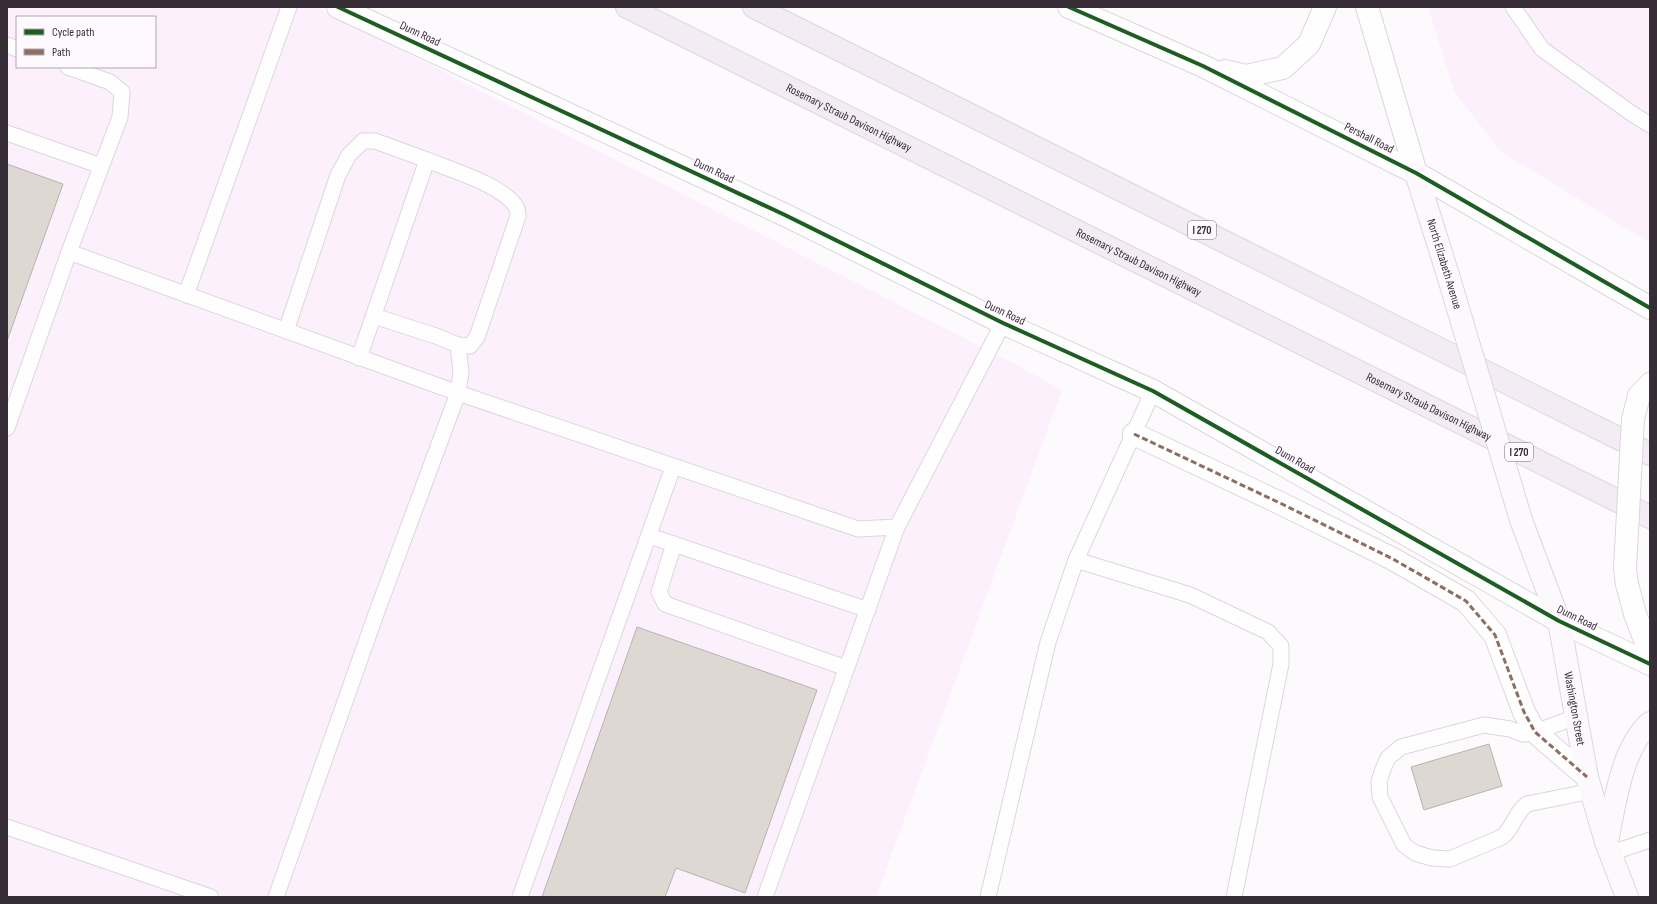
<svg xmlns="http://www.w3.org/2000/svg" width="1657" height="904" font-family="'Sofia Sans Condensed',sans-serif">
	<style>
		.built { fill: #fcf0fc; fill-rule: evenodd }
		.building { fill: #ded8d3; stroke: #b8b2af }
		.lines { fill: none; stroke-linecap: round; stroke-linejoin: round }
		.service-casing { stroke: #ddd6dd; stroke-width: 17 }
		.pedestrian-casing { stroke: #ddd6dd; stroke-width: 24 }
		.tertiary-casing { stroke: #ddd6dd; stroke-width: 24 }
		.secondary-casing { stroke: #ddd6dd; stroke-width: 24 }
		.motorway-casing { stroke: #dad8da; stroke-width: 24 }
		.service { stroke: #fffeff; stroke-width: 15 }
		.pedestrian { stroke: #fffeff; stroke-width: 22 }
		.tertiary { stroke: #fffeff; stroke-width: 22 }
		.secondary { stroke: #fbf9fb; stroke-width: 22 }
		.motorway { stroke: #f4ecf4; stroke-width: 22 }
		.tertiary-bridge-casing { stroke: #ddd6dd; stroke-width: 24; stroke-linecap: butt }
		.secondary-bridge-casing { stroke: #ddd6dd; stroke-width: 24; stroke-linecap: butt }
		.tertiary-bridge { stroke: #fffeff; stroke-width: 22 }
		.secondary-bridge { stroke: #fbf9fb; stroke-width: 22 }
		.quiet { stroke: #8d6e63; stroke-width: 3; stroke-dasharray: 6 3; stroke-linecap: butt }
		.cycleway-casing { stroke: #fef9fe; stroke-width: 6 }
		.cycleway { stroke: #1b5e20; stroke-width: 4 }
		.labels { text-anchor: middle; dominant-baseline: central; stroke-width: 3; stroke-linejoin: round; paint-order: stroke }
		.shield { fill: #fef9fe; stroke: #736a73; stroke-width: 1 }
		.shield-label { font-size: 11px; font-weight: bold; fill: #372d37 }
		.street-label { font-size: 12px; fill: #372d37; stroke: #fef9fe }
	</style>
	<rect width="100%" height="100%" fill="#fdfafd"/>
	<g class="built">
		<path d="M7 7H317L1013 363 1062 390 876 897H7ZM17 17H155V67H17Z"/>
		<path d="M1428 7H1650V243L1500 151 1454 91Z"/>
	</g>
	<g class="building">
		<path d="M7 164 63 184 7 341Z"/>
		<path d="M637 627 817 690 745 893 676 868 665 897H542Z"/>
		<path d="M1489 744 1502 786 1424 810 1411 767Z"/>
	</g>
	<g class="lines">
		<g class="service-casing">
			<g id="service">
				<path d="M1513 7 1542 49 1631 113 1650 125"/>
				<path d="M7 45 17 49"/>
				<path d="M68 67 110 82 122 92 120 117 69 252"/>
				<path d="M7 133 101 166"/>
				<path d="M186 295 289 7"/>
				<path d="M374 316 436 336 458 345 470 346 477 337 518 216C518 213 518 209 516 207 505 186 449 169 427 160"/>
				<path d="M286 331 338 175 349 155 363 141H375L427 160 359 358"/>
				<path d="M7 428 69 252 458 393 858 529 897 527 1003 323"/>
				<path d="M650 536 868 610"/>
				<path d="M674 544 659 592 665 604 846 668"/>
				<path d="M1076 560 1190 595 1268 632 1281 646V664L1234 897"/>
				<path d="M1576 717 1535 732 1523 734 1510 729 1484 725 1401 747 1388 758 1383 769 1379 782 1380 797 1404 845 1415 853 1432 858 1450 859 1502 837C1514 828 1513 815 1527 804L1592 791"/>
				<path d="M7 827 211 897"/>
				<path d="M1611 853 1650 840"/>
				<path d="M276 897 376 614 458 393 461 372 458 345"/>
				<path d="M520 897 673 467"/>
				<path d="M765 897 897 527"/>
				<path d="M988 897 1048 642 1076 560 1153 391"/>
			</g>
		</g>
		<g class="pedestrian-casing">
			<path id="pedestrian" d="M1134 434 1282 504 1393 559 1466 601 1495 635 1524 712 1535 732 1587 777"/>
		</g>
		<g class="tertiary-casing">
			<g id="tertiary">
				<path d="M338 7 785 215 1003 323 1153 391 1559 621 1650 664"/>
				<path d="M1069 7 1203 66 1416 173 1650 308"/>
				<path d="M1367 7 1416 173"/>
				<path d="M1225 71 1246 76 1283 68 1309 44 1325 7"/>
				<path d="M1639 396 1650 384"/>
				<path d="M1627 584 1635 614 1650 653"/>
			</g>
		</g>
		<g class="secondary-casing">
			<g id="secondary">
				<path d="M1416 173 1448 275"/>
				<path id="s1" d="M1521 520 1559 621 1587 777 1606 842 1627 897"/>
				<path d="M1607 841C1615 804 1621 749 1650 723"/>
			</g>
		</g>
		<g class="motorway-casing">
			<g id="motorway">
				<path id="s2" d="M627 7 1650 517"/>
				<path d="M754 7 1650 454"/>
			</g>
		</g>
		<use href="#service" class="service"/>
		<use href="#pedestrian" class="pedestrian"/>
		<use href="#tertiary" class="tertiary"/>
		<use href="#secondary" class="secondary"/>
		<use href="#motorway" class="motorway"/>
		<g class="tertiary-bridge-casing">
			<path id="tertiary-bridge" d="M1627 584 1625 569 1633 419 1639 396"/>
		</g>
		<g class="secondary-bridge-casing">
			<path id="secondary-bridge" d="M1448 275 1521 520"/>
		</g>
		<use href="#tertiary-bridge" class="tertiary-bridge"/>
		<use href="#secondary-bridge" class="secondary-bridge"/>
		<path class="quiet" d="M1134 434 1282 504 1393 559 1466 601 1495 635 1524 712 1535 732 1587 777"/>
		<g class="cycleway-casing">
			<g id="cycleway">
				<path d="M338 7 785 215 1003 323 1153 391 1559 621 1650 664"/>
				<path d="M1069 7 1203 66 1416 173 1650 308"/>
			</g>
		</g>
		<use href="#cycleway" class="cycleway"/>
	</g>
	<g class="labels">
		<g class="shield">
			<rect x="1188" y="221" width="28" height="18" rx="3"/>
			<rect x="1505" y="443" width="28" height="18" rx="3"/>
		</g>
		<g class="shield-label">
			<text x="1202" y="230">I 270</text>
			<text x="1519" y="452">I 270</text>
		</g>
		<g class="street-label">
			<text transform="translate(420 34) rotate(25)">Dunn Road</text>
			<text stroke="none"><textPath href="#s2" startOffset="248">Rosemary Straub Davison Highway</textPath></text>
			<text transform="translate(1369 138) rotate(27)">Pershall Road</text>
			<text transform="translate(714 171) rotate(25)">Dunn Road</text>
			<text stroke="none"><textPath href="#s2" startOffset="572">Rosemary Straub Davison Highway</textPath></text>
			<text transform="translate(1444 264) rotate(73)">North Elizabeth Avenue</text>
			<text transform="translate(1005 313) rotate(25)">Dunn Road</text>
			<text stroke="none"><textPath href="#s2" startOffset="896">Rosemary Straub Davison Highway</textPath></text>
			<text transform="translate(1295 460) rotate(30)">Dunn Road</text>
			<text transform="translate(1577 618) rotate(26)">Dunn Road</text>
			<text stroke="none"><textPath href="#s1" startOffset="197">Washington Street</textPath></text>
		</g>
	</g>
	<rect width="1657" height="904" fill="none" stroke="#372d37" stroke-width="16"/>
	<rect x="16" y="16" width="140" height="52" fill="#fef9fe" stroke="#aea7ae"/>
	<rect x="24" y="29" width="20" height="6" fill="#1b5e20" stroke="#aea7ae"/>
	<text x="52" y="36" font-size="12" fill="#372d37">Cycle path</text>
	<rect x="24" y="49" width="20" height="6" fill="#8d6e63" stroke="#aea7ae"/>
	<text x="52" y="56" font-size="12" fill="#372d37">Path</text>
</svg>
